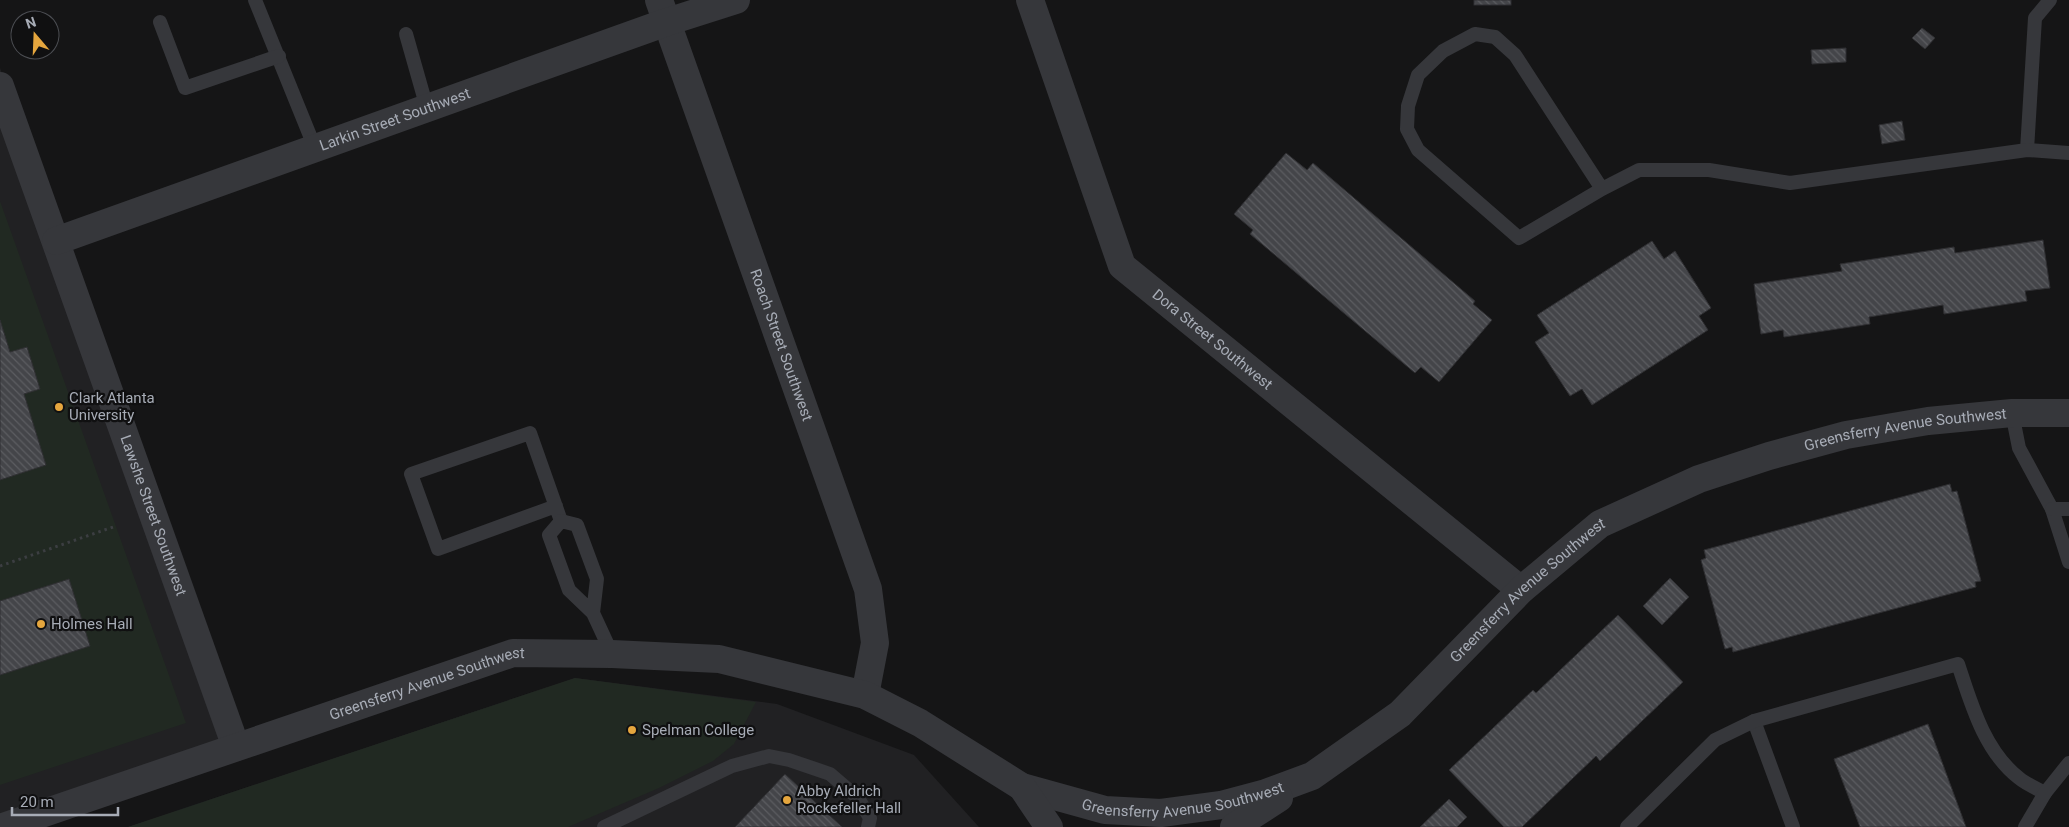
<svg xmlns="http://www.w3.org/2000/svg" width="2069" height="827" font-family="Roboto,sans-serif">
	<style>
		.built { fill: #212123 }
		.green { fill: #212922 }
		.building { fill: url(#building-back-hatch); stroke: #2f2f32 }
		.lines { fill: none; stroke-linecap: round; stroke-linejoin: round }
		.path { stroke: #3c3e42; stroke-width: 3; stroke-dasharray: 2.5 4; stroke-linecap: butt }
		.service { stroke: #36373b; stroke-width: 14 }
		.minor { stroke: #36373b; stroke-width: 28 }
		.poi-dot { fill: #e5a63e; stroke: #101011; stroke-width: 2 }
		.labels { text-anchor: middle; dominant-baseline: central; stroke-width: 4.5; stroke-linejoin: round; paint-order: stroke }
		.street-label { font-size: 15px; fill: #a7acb6; stroke: #101011 }
		.poi-label { font-size: 15px; fill: #a7acb6; stroke: #101011; text-anchor: start }
	</style>
	<defs>
		<pattern id="building-back-hatch" width="6" height="6" patternUnits="userSpaceOnUse" patternTransform="scale(1.25)"><rect width="6" height="6" fill="#444549"/><path d="M-1 5l2 2M0 0l6 6M5-1l2 2" fill="none" stroke="#5c5d61"/></pattern>
	</defs>
	<rect width="100%" height="100%" fill="#151516"/>
	<g class="built">
		<path d="M0 68 236 747 0 827Z"/>
		<path d="M575 678 777 704 914 755 979 827H128Z"/>
	</g>
	<g class="green">
		<path d="M0 201 186 723 0 785Z"/>
		<path d="M575 678 756 702 734 744 713 761 659 788 568 827H128Z"/>
	</g>
	<g class="building">
		<rect x="1474" y="0" width="37" height="5"/>
		<path d="M1922 28 1935 38 1925 49 1912 38Z"/>
		<path d="M1846 48V62L1812 64 1811 50Z"/>
		<path d="M1902 121 1905 140 1882 144 1879 125Z"/>
		<path d="M1286 153 1307 170 1313 163 1475 301 1473 304 1492 320 1439 382 1421 367 1415 373 1250 234 1253 230 1234 214Z"/>
		<path d="M2043 240 2050 288 2025 291 2027 301 1944 314 1943 305 1869 317 1870 324 1784 337 1783 330 1761 334 1754 284 1842 271 1840 264 1954 247 1955 253Z"/>
		<path d="M1652 241 1664 259 1675 251 1711 308 1699 316 1708 330 1592 405 1582 389 1570 396 1535 342 1549 333 1537 315Z"/>
		<path d="M0 320 10 352 27 347 40 389 24 394 46 465 0 480Z"/>
		<path d="M1950 484 1952 492 1957 491 1981 581 1975 582 1976 587 1733 652 1732 647 1725 649 1701 560 1706 558 1704 550Z"/>
		<path d="M1670 578 1689 597 1662 625 1643 606Z"/>
		<path d="M69 579 90 646 0 675V601Z"/>
		<path d="M1618 615 1683 682 1600 761 1596 756 1522 827H1504L1449 770 1533 690 1536 693Z"/>
		<path d="M1928 724 1966 827H1860L1834 759Z"/>
		<path d="M785 774 842 827H735Z"/>
		<path d="M1449 799 1467 817 1457 827H1420Z"/>
	</g>
	<g class="lines">
		<path class="path" d="M0 566 116 526"/>
		<g class="service">
			<path d="M255 0 315 148"/>
			<path d="M160 22 185 88 279 56"/>
			<path d="M406 34 427 108"/>
			<path d="M2027 150 2035 18 2050 0"/>
			<path d="M1602 189 1515 55 1495 37 1475 34 1443 51 1418 75 1408 106 1407 129 1418 150 1519 238 1602 189 1639 170H1709L1790 183 2027 150 2069 153"/>
			<path d="M2012 413 2019 448 2052 509 2069 562"/>
			<path d="M556 506 438 549 411 474 530 433 561 521"/>
			<path d="M2052 509H2069"/>
			<path d="M593 613 597 579 577 525 561 521 549 535 569 590 593 613 612 654"/>
			<path d="M1754 721 1793 827"/>
			<path d="M604 827 732 766 769 756 789 760 830 774 858 798 870 818 868 827"/>
			<path d="M1627 827 1715 740 1754 721 1958 664C1971 703 1984 751 2019 778 2026 784 2036 788 2045 793"/>
			<path d="M2025 827 2045 793 2069 763"/>
		</g>
		<g class="minor">
			<path id="s1" d="M659 0 868 589 875 643 865 695"/>
			<path id="s2" d="M1030 0 1122 266 1521 590"/>
			<path id="s3" d="M0 86 236 747"/>
			<path id="s4" d="M56 241 667 22 736 0"/>
			<path id="s5" d="M1022 787 1105 810 1161 813 1221 805 1266 793 1312 776 1400 714 1521 590 1600 524 1699 479 1769 456 1846 435 1928 421 2012 413H2069"/>
			<path id="s6" d="M3 827 513 653 612 654 719 659 865 695 920 723 1022 787 1049 827"/>
			<path d="M1234 827 1279 798"/>
		</g>
	</g>
	<g class="poi-dot">
		<circle cx="59" cy="407" r="5"/>
		<circle cx="41" cy="624" r="5"/>
		<circle cx="632" cy="730" r="5"/>
		<circle cx="787" cy="800" r="5"/>
	</g>
	<g class="labels">
		<g class="street-label">
			<text stroke="none"><textPath href="#s4" startOffset="360">Larkin Street Southwest</textPath></text>
			<text stroke="none"><textPath href="#s2" startOffset="398">Dora Street Southwest</textPath></text>
			<text stroke="none"><textPath href="#s1" startOffset="366">Roach Street Southwest</textPath></text>
			<text stroke="none"><textPath href="#s5" startOffset="1004">Greensferry Avenue Southwest</textPath></text>
			<text stroke="none"><textPath href="#s3" startOffset="456">Lawshe Street Southwest</textPath></text>
			<text stroke="none"><textPath href="#s5" startOffset="584">Greensferry Avenue Southwest</textPath></text>
			<text stroke="none"><textPath href="#s6" startOffset="448">Greensferry Avenue Southwest</textPath></text>
			<text stroke="none"><textPath href="#s5" startOffset="165">Greensferry Avenue Southwest</textPath></text>
		</g>
		<g class="poi-label">
			<text x="69" y="398">Clark Atlanta<tspan x="69" dy="17">University</tspan></text>
			<text x="51" y="624">Holmes Hall</text>
			<text x="642" y="730">Spelman College</text>
			<text x="797" y="791">Abby Aldrich<tspan x="797" dy="17">Rockefeller Hall</tspan></text>
		</g>
	</g>
	<g transform="translate(35 35) rotate(341)"><circle r="24" fill="#101011" stroke="#4c4e53"/>
	<path d="M0-4L9 19L0 12L-9 19Z" fill="#e5a63e"/>
	<text y="-8" font-size="14" font-weight="bold" text-anchor="middle" fill="#a7acb6">N</text>
	</g>
	<path d="M12 807v8h106v-8" fill="none" stroke="#a7acb6" stroke-width="2.5"/>
	<text x="20" y="807" font-size="15" fill="#a7acb6" stroke="#101011" stroke-width="4" paint-order="stroke">20 m</text>
</svg>
